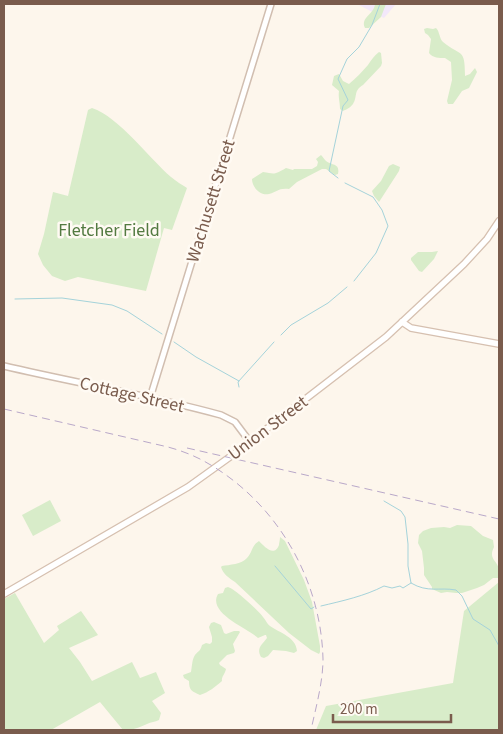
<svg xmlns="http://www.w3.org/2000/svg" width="503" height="734" font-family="'Source Sans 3',sans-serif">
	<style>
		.education { fill: #f3e8fa }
		.green { fill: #d8ecc9 }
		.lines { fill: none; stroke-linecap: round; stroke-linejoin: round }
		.stream { stroke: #a5d3da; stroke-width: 1 }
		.tertiary-casing { stroke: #d1beb0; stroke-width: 8 }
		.secondary-casing { stroke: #d6c0b0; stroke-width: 8 }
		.tertiary { stroke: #fff; stroke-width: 5 }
		.secondary { stroke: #fff; stroke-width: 5.5 }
		.rail { stroke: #b9a8c9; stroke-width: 1; stroke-dasharray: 8 5; stroke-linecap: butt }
		.labels { text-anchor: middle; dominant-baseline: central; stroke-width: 5; stroke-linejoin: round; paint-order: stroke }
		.street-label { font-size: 18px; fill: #7a5c4d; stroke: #fffaf3 }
		.park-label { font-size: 18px; fill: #537a41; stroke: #fffaf3 }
	</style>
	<rect width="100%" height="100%" fill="#fdf6ec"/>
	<path class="education" d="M357 4H396L384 18Z"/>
	<g class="green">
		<path d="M375 4H386L381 17 369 28H365C360 17 374 15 375 4Z"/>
		<path d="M427 28 433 29 436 28C440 32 439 38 443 42 461 57 465 47 465 76L470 74 475 68 477 72 469 88 462 91 453 104H448L447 101 452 80 451 62 445 58C439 58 433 58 429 53L431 39 428 35 425 33 424 29Z"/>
		<path d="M379 52 381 53 382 63 381 66 363 85C353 91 358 96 353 104 350 108 347 109 343 111L340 109C340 102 338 97 339 91L332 85 334 76 339 74 343 81 349 84C356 78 362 72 368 65 371 60 374 56 379 52Z"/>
		<path d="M92 108C119 117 149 158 171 177 176 181 182 185 187 188L172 230 164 228 146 291 78 277 65 281 52 276 43 265 38 254 44 234 53 192 68 196 88 110Z"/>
		<path d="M321 155C323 157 324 159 326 161 333 166 340 163 338 174L335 175 326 169H322L297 182 289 189C277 188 278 192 269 194 260 196 252 187 252 179L263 172C275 174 274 175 286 168L293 170 294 169H312L317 166 318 162 316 159Z"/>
		<path d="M393 164 400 167 399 171 379 202 374 196 372 191 381 181 389 166Z"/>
		<path d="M438 251 434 259 422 272 419 271 411 260V258L418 252H432Z"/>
		<path d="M50 500 61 521 33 536 22 515Z"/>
		<path d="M457 525 471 526 483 536 493 540 494 547C488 559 497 560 499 569 500 572 499 575 499 578H493L484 585 477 588 462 593H456L447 592 441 593 432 589V587L424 575V568L422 551 418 543 419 535 423 531 431 528 444 527 450 528Z"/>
		<path d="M280 537 285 541 304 580 312 602 320 646V652L319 654 311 650 289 633 235 582C229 578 223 574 221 567L222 566C229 565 242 564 247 558 253 552 251 546 259 541 264 546 274 558 279 545 279 543 280 540 280 537Z"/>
		<path d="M499 582V730H316L326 706 453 683 464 611Z"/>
		<path d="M228 587C235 589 258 610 263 617 266 620 267 624 270 626 280 633 296 637 297 651L294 653 286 651 273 650 268 656 264 658 261 657C256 648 262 645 267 638L266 635H265L258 638C247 628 207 613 218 594L223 593 225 588Z"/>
		<path d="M15 593 44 643 59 630 57 626 81 611 98 635 69 648 80 662 92 681 132 662 140 678 156 672 165 693 152 701 161 713 159 720C155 722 151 722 147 724 137 728 134 730 123 730L100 702 51 730H4V599Z"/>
		<path d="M214 622 221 625 224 633 226 634 234 631H239L240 632 233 644 235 651 234 653 227 655 219 663 220 665 226 669C225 674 221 677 222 681 215 687 209 692 200 695 192 691 189 691 189 681L184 678 183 675 191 672C192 667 192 659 195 655 199 650 200 652 202 645L206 643 210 644 212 642V637L209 627 211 623Z"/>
	</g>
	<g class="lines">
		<g class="stream">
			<path d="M338 178 329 171 343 106 348 100 338 79 347 59 359 47 372 25 380 4"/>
			<path d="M345 183 373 197 382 210 388 226 376 253 354 281"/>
			<path d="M15 299 62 298 112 305 127 311 162 334"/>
			<path d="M281 335 291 325 328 303 347 287"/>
			<path d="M174 342 196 357 239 381"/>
			<path d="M239 387 238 382 274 342"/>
			<path d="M384 501 401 511 405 517 408 544V566L411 583C428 593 439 587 456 590L462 596 473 619 490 630 499 646"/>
			<path d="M275 566 311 609 314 607"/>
			<path d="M321 606C342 601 365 596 384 586L392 588 400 586 403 588 411 583"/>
		</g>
		<g class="tertiary-casing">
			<g id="tertiary">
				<path d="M4 366C76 383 149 395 221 415L235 422 250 442"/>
				<path d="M150 398 271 4"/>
			</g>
		</g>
		<g class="secondary-casing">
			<g id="secondary">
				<path d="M402 322 411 328 499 344"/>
				<path d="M4 594 188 487 234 454 386 337 464 264 487 239 499 221"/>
			</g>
		</g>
		<use href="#tertiary" class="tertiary"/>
		<use href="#secondary" class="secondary"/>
		<g class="rail">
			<path d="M4 409 168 447C179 450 190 454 200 459 273 497 321 576 323 659 323 682 316 707 311 730"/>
			<path d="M187 448 499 519"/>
		</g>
	</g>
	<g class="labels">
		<g class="street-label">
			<text transform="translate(211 201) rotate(-73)">Wachusett Street</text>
			<text transform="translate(132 395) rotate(13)">Cottage Street</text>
			<text transform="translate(268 428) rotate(-37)">Union Street</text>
		</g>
		<g class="park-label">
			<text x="109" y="230">Fletcher Field</text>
		</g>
	</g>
	<rect width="503" height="734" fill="none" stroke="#7a5c4d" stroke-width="10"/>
	<path d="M333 714v8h118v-8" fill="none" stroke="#7a5c4d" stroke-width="2.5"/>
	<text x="340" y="714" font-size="15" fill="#7a5c4d" stroke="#fffaf3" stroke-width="4" paint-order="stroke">200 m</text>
</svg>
